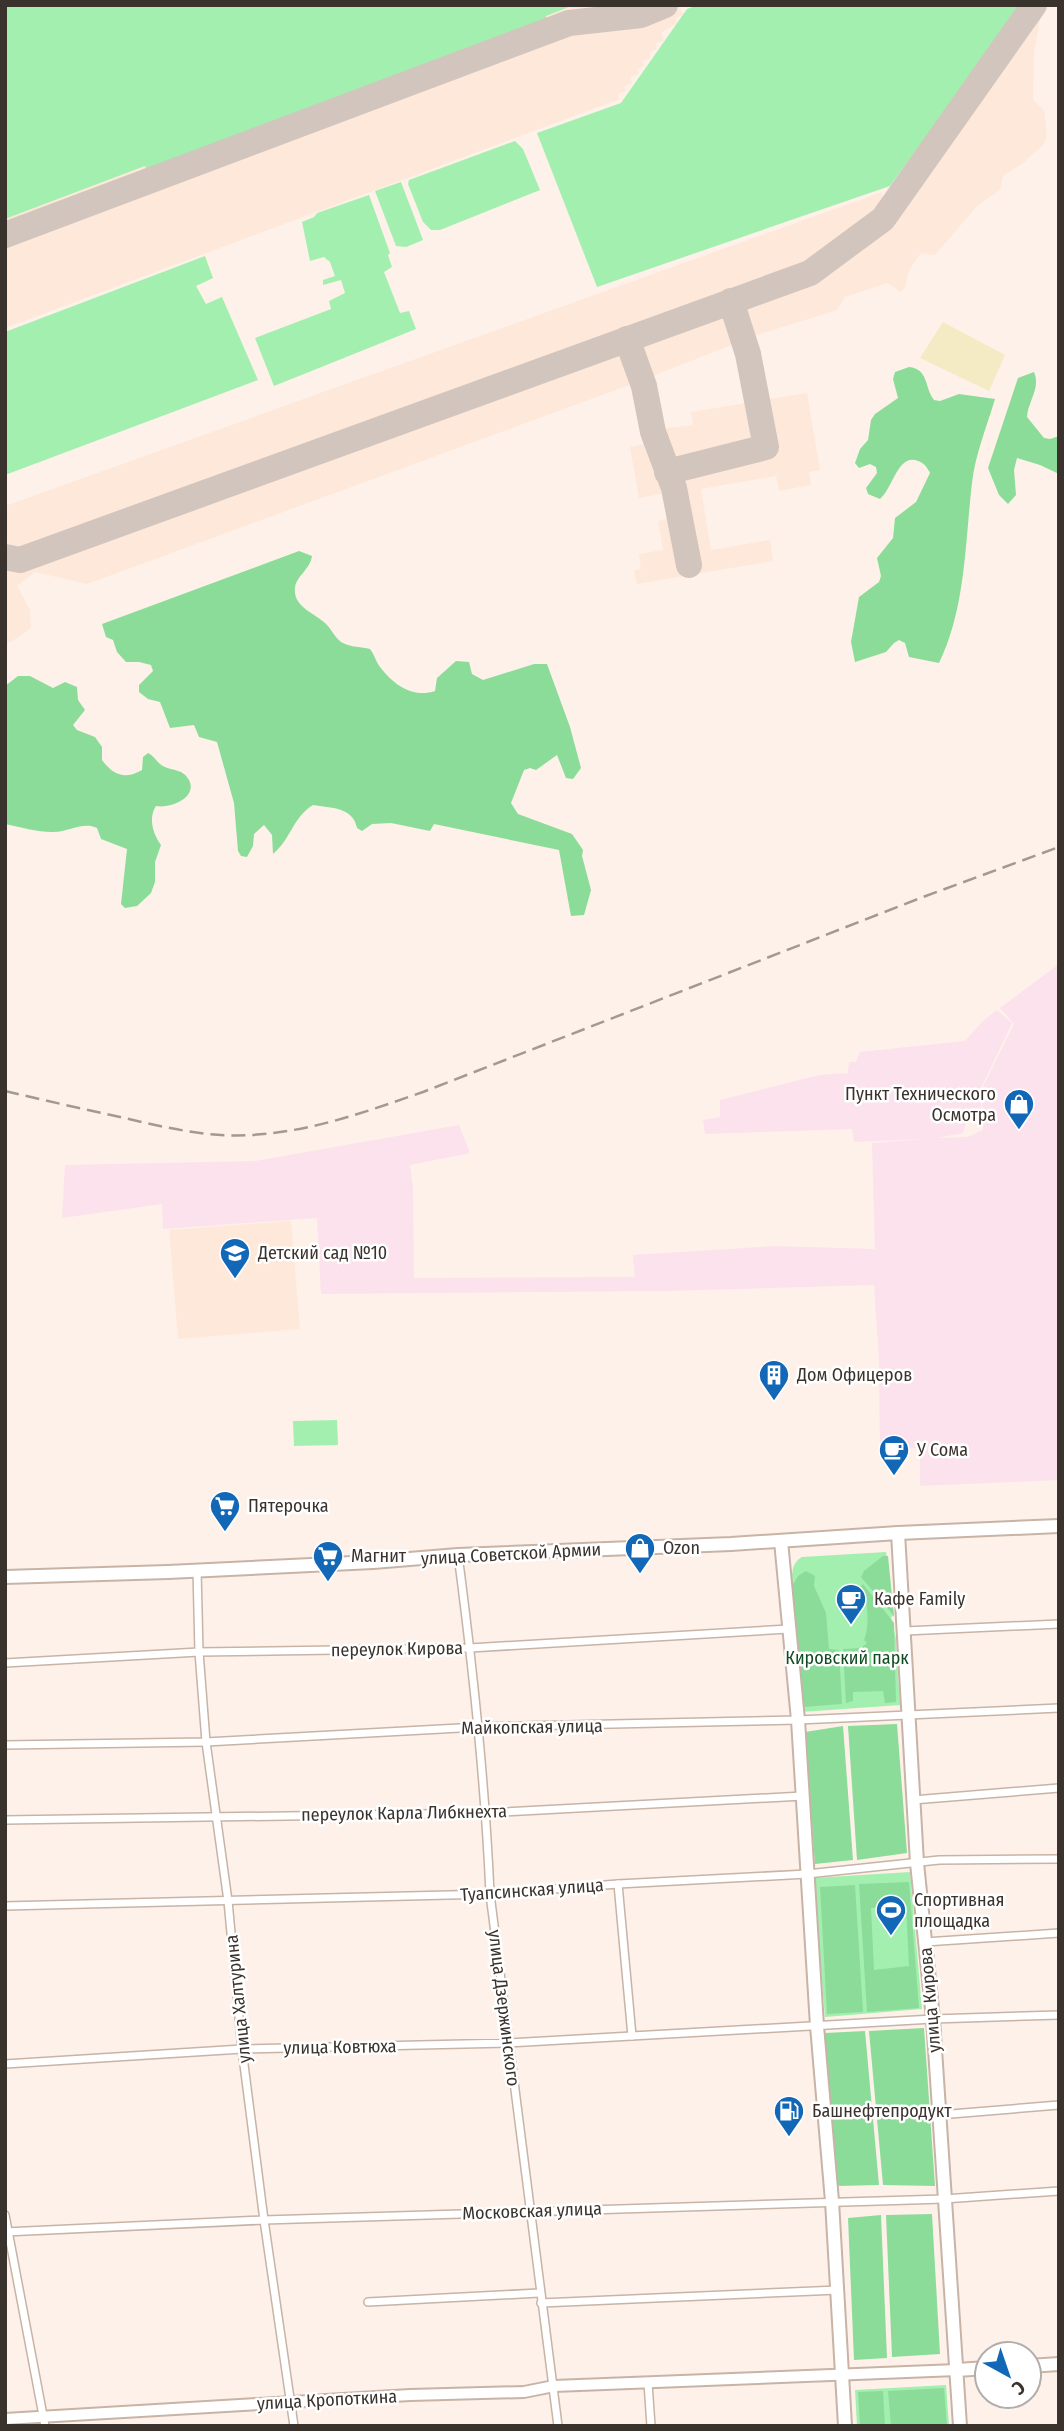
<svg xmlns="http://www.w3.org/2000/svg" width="1064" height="2431" font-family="'Fira Sans Condensed',sans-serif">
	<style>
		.industrial { fill: #fbe2ed }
		.built { fill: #fee8d9 }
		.green { fill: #a3efaf }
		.forest { fill: #8bdc99; fill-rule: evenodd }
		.sand { fill: #f4ebc5 }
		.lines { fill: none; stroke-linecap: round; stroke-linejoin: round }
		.taxiway { stroke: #d1c5be; stroke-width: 26 }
		.minor-casing { stroke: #c7b4a6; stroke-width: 10 }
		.secondary-casing { stroke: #c7b4a6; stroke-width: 14 }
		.primary-casing { stroke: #c7b4a6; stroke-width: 16 }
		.minor { stroke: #fff; stroke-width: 7 }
		.secondary { stroke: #fff; stroke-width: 10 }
		.primary { stroke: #fff; stroke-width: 12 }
		.rail { stroke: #a49992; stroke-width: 2.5; stroke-dasharray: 14 7; stroke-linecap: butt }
		.labels { text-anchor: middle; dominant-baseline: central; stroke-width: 5; stroke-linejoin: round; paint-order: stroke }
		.poi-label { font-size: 18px; fill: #3a322d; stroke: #fff; text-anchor: start }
		.street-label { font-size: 18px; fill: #3a322d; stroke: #fff }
		.park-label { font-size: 18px; fill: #104b21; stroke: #fff }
	</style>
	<rect width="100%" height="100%" fill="#fef1e9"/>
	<path class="industrial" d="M1059 964V1480L920 1486V1448L880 1449 879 1360 874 1285 664 1291 321 1294 317 1218 163 1229 162 1204 62 1218 65 1165 255 1161 459 1125 470 1153 410 1165 413 1187 414 1278 635 1277 633 1255 774 1246 874 1249 875 1252 872 1143 926 1139 854 1142 852 1129 705 1134 703 1120 720 1117V1100L819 1075 848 1073 849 1062H856L860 1052 965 1041 984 1020 997 1010 1012 1023 981 1088V1120L966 1123 963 1133 937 1138 968 1137 983 1130 982 1089 1014 1024 1000 1008Z"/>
	<g class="built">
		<path d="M574 5H679L683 15 675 18 677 23 661 33 664 41 656 43 657 49 649 52 651 58 643 61 644 66 637 69 639 74 630 77 632 83 624 86 626 91 618 94 619 99 5 328V219L146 166 149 173 548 24 545 16Z"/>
		<path d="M1033 8 1041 14 1034 53 1033 100 1044 110 1047 135 1044 144 1023 163 1003 176 1000 190 978 205 935 255 921 253 909 270 905 287 901 292 887 283 845 297 837 310 757 335 632 384 87 584 35 572 17 586 30 610 31 628 11 642H5V565L27 569 7 543 5 506 882 192 884 218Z"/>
		<path d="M807 393 820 470 809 472 811 485 779 491 776 476 701 489 711 550 770 540 773 561 637 584 634 570 641 569 639 554 663 550 658 521 672 518 667 493 639 498 630 447 644 444 642 431 693 425 691 412Z"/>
		<path d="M291 1221 300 1329 178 1339 169 1230Z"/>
	</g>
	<g class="green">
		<path d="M5 5H574L546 16 548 24 148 173 145 166 5 219Z"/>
		<path d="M698 5H1022L890 186 597 287 537 133 621 103 687 9Z"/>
		<path d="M515 141 523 149 540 190 440 230H431L423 222 408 184 409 180Z"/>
		<path d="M401 182 423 240 406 247 396 246 375 191Z"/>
		<path d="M369 195 390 253 388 255 392 267 384 272 400 313 409 311 416 329 274 386 255 338 331 309 329 301 345 293 341 280 323 285V280L335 276 330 262 324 257 310 261 302 222 314 217 317 213Z"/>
		<path d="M205 256 213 278 196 286 206 304 222 297 258 380 5 475V332Z"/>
		<path d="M337 1420 338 1445 294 1446 293 1421Z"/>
		<path d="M886 1552 894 1616 891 1617 896 1639 900 1705 801 1712 792 1586C792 1574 791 1563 802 1557Z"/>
		<path d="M910 1872 922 2009 825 2017 813 1878Z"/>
		<path d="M946 2385 949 2426H857L855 2390Z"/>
	</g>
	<g class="forest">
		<path d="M909 367C929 369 924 387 934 400L940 401 959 394 995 399C987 426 975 455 972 483 965 542 966 608 939 663L909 657 905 643 899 640 894 643 886 652 855 662 851 642 859 597 879 582 881 576 877 558 893 538 895 518 916 502 930 473C927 467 924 463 918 461 898 453 893 488 880 499L868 494 866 488 877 473 876 467 870 464 859 468 855 463 860 449 868 440 871 420 875 414 898 398 893 379 895 372Z"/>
		<path d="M1034 372C1041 388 1028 401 1027 417L1044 438 1050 439 1059 436V474L1040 465 1017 458 1014 470 1016 495 1008 504 999 495 988 468 1018 378Z"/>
		<path d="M299 551 312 556C310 570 296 576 295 588 293 607 315 613 325 623 331 628 336 640 343 643 350 647 362 647 370 649 374 654 375 659 378 664 391 683 412 699 435 691L437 678 456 661 469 662 472 674 483 680 534 664H547L570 727 581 768 573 779 566 778 557 755 536 770 530 768 524 770 511 803 518 814 572 834 583 850 582 856 591 890 584 915 571 916 559 850 434 824 430 831 391 823 372 824 362 831 357 828C353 807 331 808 313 805 293 817 291 839 273 854L272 835 264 825 254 834 253 846 247 857 241 856 238 851 234 803 217 742 199 737 194 725 170 728 160 702 148 699 139 692V685L153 671 151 665 139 662H126L117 652 113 640 106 637 102 624Z"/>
		<path d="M18 676H30L53 688 65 682 77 687 78 700 85 710 73 725 77 730 95 737 102 747V760C113 775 125 780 142 770L143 757 148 753C155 756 157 764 165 767 174 771 183 769 189 780 198 798 170 809 156 806 148 818 153 834 161 845L155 862V882L151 893 137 906 125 908 121 904 127 849 101 839 97 828C82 821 67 833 52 832 37 832 20 827 5 824V686Z"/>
		<path d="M883 1556H888L894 1616 861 1577 864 1571Z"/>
		<path d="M806 1571 815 1576 814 1586 826 1613 829 1649 839 1650 842 1704 803 1707 792 1586 798 1576Z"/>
		<path d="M863 1584 894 1623 896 1702 885 1703 883 1691 853 1692V1701L846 1703 843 1649 861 1648 867 1643 864 1640C870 1626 868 1599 861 1586Z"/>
		<path d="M897 1724 907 1853 857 1860 848 1726Z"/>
		<path d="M843 1726 853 1860 815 1864 805 1732Z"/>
		<path d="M909 1882 919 2008 867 2012 859 1884ZM906 1905 909 1966 874 1970 871 1908Z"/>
		<path d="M855 1885 863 2012 827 2014 820 1887Z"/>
		<path d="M924 2028 935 2186 883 2185 869 2031Z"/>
		<path d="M865 2031 879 2185 837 2186 825 2033Z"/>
		<path d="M932 2214 940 2354 892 2357 886 2215Z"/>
		<path d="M881 2215 887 2358 854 2360 848 2218Z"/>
		<path d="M944 2388 947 2426H891L888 2391Z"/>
		<path d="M883 2391 885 2426H860L858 2392Z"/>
	</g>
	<path class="sand" d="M943 322 1005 355 989 391 920 358Z"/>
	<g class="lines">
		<g class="taxiway">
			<path d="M5 235 569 23 641 15 665 5"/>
			<path d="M627 339 644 386 653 432 674 488 689 565"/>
			<path d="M667 472 766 447 748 354 731 301"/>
			<path d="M5 557 20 560 810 273 883 219 1034 5"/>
		</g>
		<g class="minor-casing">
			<g id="minor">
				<path d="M458 1555C473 1668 485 1780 490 1894L558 2426"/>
				<path d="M197 1570 199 1652 206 1742 228 1901 242 2049 264 2220 294 2426"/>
				<path d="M905 1631 1059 1624"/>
				<path d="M5 1663 199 1652 470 1648 789 1629"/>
				<path d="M5 1745 206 1742 478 1727 798 1720 1059 1708"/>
				<path d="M913 1800 1059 1788"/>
				<path d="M5 1820 486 1813 803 1796"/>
				<path d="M618 1884 632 2036"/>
				<path d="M5 1906 490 1894 618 1884 807 1874 939 1860 1059 1859"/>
				<path d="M925 1942 1059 1933"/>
				<path d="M5 2064 242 2049 508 2043 933 2019 1059 2015"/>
				<path d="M939 2115 1059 2105"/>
				<path d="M5 2215 45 2426"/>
				<path d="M5 2232 264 2220 944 2199 1059 2191"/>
				<path d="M368 2302 539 2293"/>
				<path d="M541 2303 838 2290"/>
				<path d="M648 2383 651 2426"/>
			</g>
		</g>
		<g class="secondary-casing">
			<path id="secondary" d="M5 2419 410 2395 524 2392 554 2386 957 2370"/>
		</g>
		<g class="primary-casing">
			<g id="primary">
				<path d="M898 1533 917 1863 933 2019 960 2426"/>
				<path d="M781 1541 798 1720 817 2026 832 2201 845 2426"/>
				<path d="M5 1577 168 1572 373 1562 458 1555 731 1544 898 1533 1059 1526"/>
				<path d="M1029 2366 1059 2364"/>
				<path d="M957 2370 987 2368"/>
			</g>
		</g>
		<use href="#minor" class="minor"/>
		<use href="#secondary" class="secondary"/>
		<use href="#primary" class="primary"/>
		<path class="rail" d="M5 1091C44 1100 82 1109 120 1117 163 1127 208 1138 252 1135 314 1131 365 1112 423 1092L923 897 1059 847"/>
	</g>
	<defs>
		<g id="shop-pin" transform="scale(1.575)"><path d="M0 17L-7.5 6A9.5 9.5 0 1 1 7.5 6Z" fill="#1268b6" stroke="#fff"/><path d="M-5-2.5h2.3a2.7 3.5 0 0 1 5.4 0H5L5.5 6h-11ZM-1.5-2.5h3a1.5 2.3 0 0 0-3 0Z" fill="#fff"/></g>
		<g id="school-pin" transform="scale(1.575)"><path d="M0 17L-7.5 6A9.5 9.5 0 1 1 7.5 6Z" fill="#1268b6" stroke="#fff"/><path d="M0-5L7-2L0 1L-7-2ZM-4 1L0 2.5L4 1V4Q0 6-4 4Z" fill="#fff"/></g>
		<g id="building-pin" transform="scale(1.575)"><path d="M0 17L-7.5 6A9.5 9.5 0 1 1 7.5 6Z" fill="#1268b6" stroke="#fff"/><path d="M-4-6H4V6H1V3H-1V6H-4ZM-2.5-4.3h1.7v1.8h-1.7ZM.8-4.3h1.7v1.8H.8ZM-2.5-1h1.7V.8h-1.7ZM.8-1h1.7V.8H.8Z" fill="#fff"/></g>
		<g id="cafe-pin" transform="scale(1.575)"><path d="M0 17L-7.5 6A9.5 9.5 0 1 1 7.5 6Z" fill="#1268b6" stroke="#fff"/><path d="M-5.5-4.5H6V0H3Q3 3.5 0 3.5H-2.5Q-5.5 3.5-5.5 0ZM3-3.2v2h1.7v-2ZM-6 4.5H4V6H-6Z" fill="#fff"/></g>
		<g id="supermarket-pin" transform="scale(1.575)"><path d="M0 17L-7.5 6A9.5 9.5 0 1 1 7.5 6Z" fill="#1268b6" stroke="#fff"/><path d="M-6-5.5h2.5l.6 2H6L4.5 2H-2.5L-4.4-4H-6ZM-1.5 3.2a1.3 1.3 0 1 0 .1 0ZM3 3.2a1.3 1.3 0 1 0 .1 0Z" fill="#fff"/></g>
		<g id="stadium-pin" transform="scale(1.575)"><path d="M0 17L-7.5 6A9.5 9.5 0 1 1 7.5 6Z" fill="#1268b6" stroke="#fff"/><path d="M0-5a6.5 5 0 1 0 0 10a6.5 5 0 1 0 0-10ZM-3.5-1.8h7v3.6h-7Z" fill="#fff"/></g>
		<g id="fuel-pin" transform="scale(1.575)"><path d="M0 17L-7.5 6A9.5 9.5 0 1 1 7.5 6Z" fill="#1268b6" stroke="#fff"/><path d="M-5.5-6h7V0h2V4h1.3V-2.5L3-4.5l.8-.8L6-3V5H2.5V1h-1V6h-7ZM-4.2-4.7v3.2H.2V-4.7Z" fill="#fff"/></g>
	</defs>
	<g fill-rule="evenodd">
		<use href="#shop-pin" x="1019" y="1104"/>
		<use href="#school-pin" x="235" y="1253"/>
		<use href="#building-pin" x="774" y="1375"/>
		<use href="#cafe-pin" x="894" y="1450"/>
		<use href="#supermarket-pin" x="225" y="1506"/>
		<use href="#shop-pin" x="640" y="1548"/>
		<use href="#supermarket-pin" x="328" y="1556"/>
		<use href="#cafe-pin" x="851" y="1599"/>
		<use href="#stadium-pin" x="891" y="1910"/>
		<use href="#fuel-pin" x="789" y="2111"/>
	</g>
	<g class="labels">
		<g class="poi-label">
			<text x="996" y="1094" text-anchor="end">Пункт Технического<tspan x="996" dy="21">Осмотра</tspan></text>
			<text x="258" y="1253">Детский сад №10</text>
			<text x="797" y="1375">Дом Офицеров</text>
			<text x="917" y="1450">У Сома</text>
			<text x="248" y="1506">Пятерочка</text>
			<text x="663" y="1548">Ozon</text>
			<text x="351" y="1556">Магнит</text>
			<text x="874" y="1599">Кафе Family</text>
			<text x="914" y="1900">Спортивная<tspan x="914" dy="21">площадка</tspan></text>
			<text x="812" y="2111">Башнефтепродукт</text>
		</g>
		<g class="street-label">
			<text transform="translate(511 1554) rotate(-3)">улица Советской Армии</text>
			<text transform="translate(397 1649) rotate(-1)">переулок Кирова</text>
			<text transform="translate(532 1727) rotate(-1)">Майкопская улица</text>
			<text transform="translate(404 1813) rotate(-1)">переулок Карла Либкнехта</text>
			<text transform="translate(532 1890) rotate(-4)">Туапсинская улица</text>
			<text transform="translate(238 1999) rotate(-96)">улица Халтурина</text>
			<text transform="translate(930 2000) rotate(-95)">улица Кирова</text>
			<text transform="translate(504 2008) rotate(83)">улица Дзержинского</text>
			<text transform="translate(340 2047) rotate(-1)">улица Ковтюха</text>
			<text transform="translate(532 2211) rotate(-2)">Московская улица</text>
			<text transform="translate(327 2400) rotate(-3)">улица Кропоткина</text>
		</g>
		<g class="park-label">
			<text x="847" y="1658">Кировский парк</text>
		</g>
	</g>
	<rect width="1064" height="2431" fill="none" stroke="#3a322d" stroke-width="14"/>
	<g transform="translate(1008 2375) rotate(140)"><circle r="33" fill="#ffffff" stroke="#b0adab" stroke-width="2"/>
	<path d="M0-5L12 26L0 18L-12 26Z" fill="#1268b6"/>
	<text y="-10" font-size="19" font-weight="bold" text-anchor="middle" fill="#3a322d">С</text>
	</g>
</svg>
